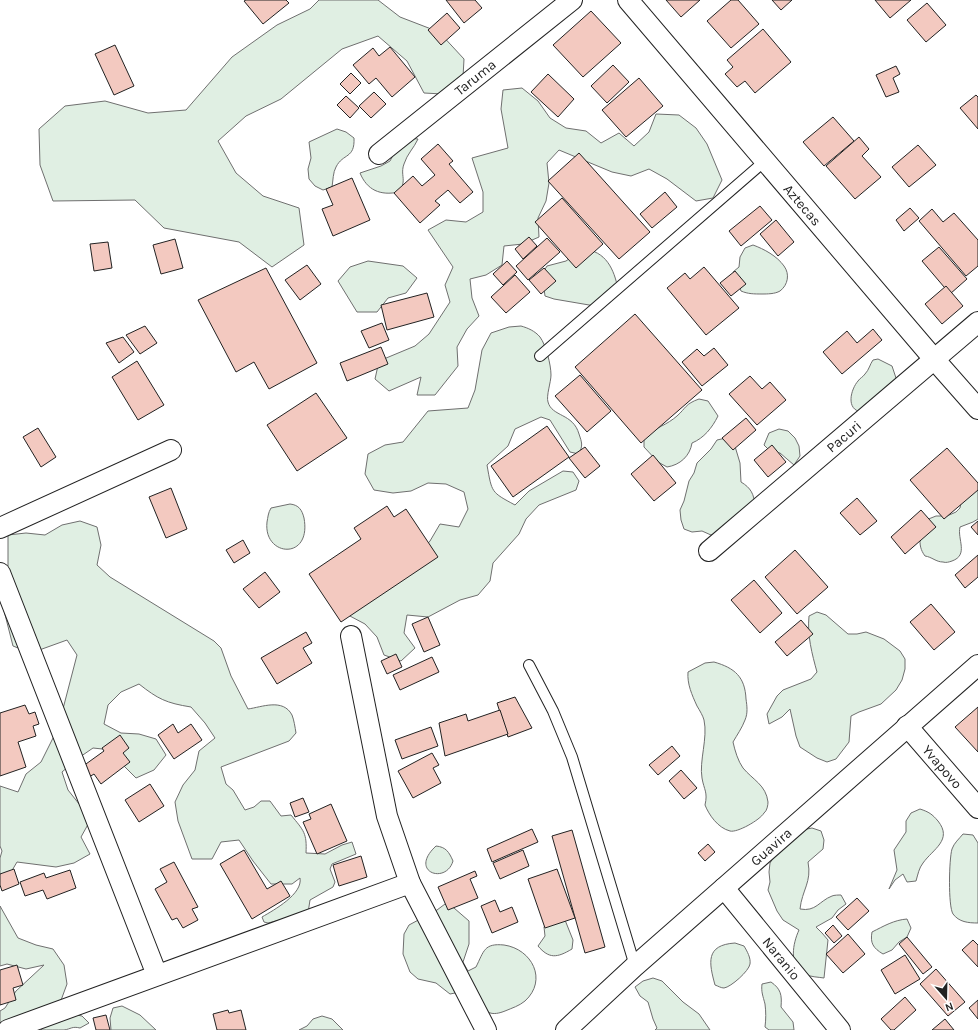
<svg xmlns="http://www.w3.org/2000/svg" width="978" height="1030" font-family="Karla,sans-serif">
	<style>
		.green { fill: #e0efe3; stroke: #6f6f6f }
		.building { fill: #f3c9c0; stroke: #222 }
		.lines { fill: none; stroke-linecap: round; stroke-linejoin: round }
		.lane-casing { stroke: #222; stroke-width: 12 }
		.street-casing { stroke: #222; stroke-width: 22 }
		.lane { stroke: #fff; stroke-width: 10 }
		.street { stroke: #fff; stroke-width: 20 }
		.labels { text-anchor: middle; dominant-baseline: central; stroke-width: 3; stroke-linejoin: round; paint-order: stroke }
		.street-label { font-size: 14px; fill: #222; stroke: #fff }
	</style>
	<rect width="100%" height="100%" fill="#fff"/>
	<g class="green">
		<path d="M319 0H378L400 17 439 32 464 59 462 95 424 93 407 61 378 36 342 49 281 99 246 116 218 141 236 173 263 196 299 208 304 245 272 267 239 242 164 228 135 200 53 201 40 165 39 129 65 106 105 101 148 113 186 110 232 57 277 25 310 9Z"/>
		<path d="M522 88 538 101 550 118 566 128 586 131 601 143 619 133 634 146 649 132 656 114 679 115 696 128 707 144 722 180 713 198 696 201 667 179 649 169 631 176 612 172 559 150 547 163 549 183 546 201 538 218 539 237 523 244 504 246 502 265 486 275 470 279 472 298 479 316 467 329 457 347 458 366 435 395H417L421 377 389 391 375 379 379 361 415 346 429 334 450 302 445 285 453 267 428 230 446 220 466 222 483 212V192L472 158 508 148 501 109 503 90Z"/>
		<path d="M337 129 346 132 354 138C355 159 343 153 336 167 333 172 333 181 332 187L323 190 315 186 309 179 308 169 311 158 309 142Z"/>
		<path d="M408 138 418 139C414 148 407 154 404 164 401 172 404 177 403 183 403 186 400 190 399 192 380 196 367 190 360 173L381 166 390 161 400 142Z"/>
		<path d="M753 245C764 249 777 256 784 266 790 274 788 285 780 291 775 294 767 294 762 294 754 294 748 294 741 291L733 272 739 267 740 257 745 248Z"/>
		<path d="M583 249C606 251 614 269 618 289L595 306 554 299 545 296 542 274 547 266 566 261Z"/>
		<path d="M368 261 403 266 417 278 406 293 388 298 377 312H357L338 281 350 267Z"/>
		<path d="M521 326C528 328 535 331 540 337 546 345 551 365 551 375 551 382 546 396 548 402 552 417 573 413 579 434 582 443 583 445 579 454L570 452 550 420 541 417 515 429 508 446 487 465C492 493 491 492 515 505L529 491 563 471 573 472 579 481 576 490 539 505 526 519 519 534 493 563 490 581 478 595 460 600 428 617 407 615 404 633 415 648 401 661 384 655 377 637 365 624 348 615 417 556 430 541 440 524 459 527 468 509 464 492 446 484 428 483 411 491 393 493 374 490 365 474 368 454 385 445 403 442 428 411 468 408 475 390 482 350 491 333 509 327Z"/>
		<path d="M878 359 892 366 897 381 878 395 874 397 862 412C845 410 851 389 858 381 860 378 863 377 865 374 869 370 870 364 873 360Z"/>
		<path d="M699 399 708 401 718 416C712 428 704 438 692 443 690 456 680 465 667 467L658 462 644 447V435C655 429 668 424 677 416 686 408 685 404 699 399Z"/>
		<path d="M779 429 788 431 795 438 799 446 800 456 794 465 780 453 771 452 764 445 769 433Z"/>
		<path d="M726 438 734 443 740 463 741 482C751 488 754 494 755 506L720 534 711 535 702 531 692 532 684 529 681 520 680 510 684 501 689 481 694 473 697 463 711 449 717 440Z"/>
		<path d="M978 489V519L973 522 960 527C957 539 969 555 952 561 949 562 946 563 943 562 936 562 932 557 925 556 916 544 921 533 926 520L936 516H947L956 512 960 508 961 503Z"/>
		<path d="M290 504C299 505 302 510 304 518 312 561 263 557 267 522 268 517 268 513 271 508Z"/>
		<path d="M80 521 97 527 101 545 97 565 110 577 214 641 221 648 231 676 248 709C262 707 283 698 292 715 294 720 295 727 296 733L289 741 221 767 226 784 233 790 245 810 254 807 261 801H270L281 816 291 815C304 831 307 833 306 853L325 854 342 845 352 842 356 854 332 864 330 869 335 882 333 887 310 900 308 913 268 923 264 922 262 917C274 910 303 894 300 878L292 884H271L253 861 239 840 221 842 212 859H192L178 821 175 802 183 785 195 770 199 751 215 738 205 723 191 707C166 703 158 699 139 684L121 692 108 705 104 724 121 733 139 734 156 739 166 755 154 770 136 778 123 765 112 750 93 748 77 759 62 772 68 790 91 819 81 837 90 854 74 863 56 867 17 862 7 879 0 884V858L2 851 0 846V786L18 792 26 774 41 762 58 728 77 655 67 640 31 653 13 646 0 595 8 573V535L26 533 45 535 62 525Z"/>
		<path d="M817 612 826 615 848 634H857L866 632 884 639 900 651 905 659V669L902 680 896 690 881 704 859 712 851 716 849 742 836 759 827 762 817 758 800 747 796 736 790 709 782 717 769 724 767 714 777 696 783 690 811 679 817 672C812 654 807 635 809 616Z"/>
		<path d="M714 662C735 668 745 677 746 699 747 706 748 713 745 720 742 728 737 735 733 742 735 751 738 761 743 768 753 780 766 785 768 802 768 805 767 811 764 813 760 820 737 833 730 831 718 828 709 815 705 805 708 792 704 790 702 778 699 761 708 738 704 720 703 716 700 711 697 706 692 695 687 684 688 672L705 663Z"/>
		<path d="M920 809C929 812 932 814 938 821 953 840 933 849 923 863 919 868 918 874 916 881L907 882 903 874 895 880 889 889 897 870 894 850 906 832V821L911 813Z"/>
		<path d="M812 828 821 831 824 840 823 849 808 862C812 882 802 890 800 909 816 912 819 901 832 896 834 895 839 895 841 895L846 904 838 910 832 918 816 927 822 933 828 940 824 978C818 977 810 977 805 974 788 966 793 943 799 930L783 920 777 911 768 890 770 882 769 872 770 863 775 855 802 830Z"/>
		<path d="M963 834 973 835 978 843V923C968 923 959 922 953 914 948 906 949 859 952 849 954 843 959 839 963 834Z"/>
		<path d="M436 846C446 847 449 852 453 861 446 885 408 872 436 846Z"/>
		<path d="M445 904 454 908 469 921V944L463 962 468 971 476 967C484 951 484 943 504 945 532 949 548 980 525 1001 519 1006 512 1008 505 1011 500 1013 493 1015 488 1012 480 1009 467 997 460 992L450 994 436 983 418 979 410 972 403 954 404 934 409 925 437 910Z"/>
		<path d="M0 906 18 938 36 945 53 949 64 965 67 984 60 1003 0 1028V1011L5 1008 16 991 44 965 26 969 7 964 0 966Z"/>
		<path d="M549 919 565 920 573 940 572 949C557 958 549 959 538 946L545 936 544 927Z"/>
		<path d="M907 919 911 928 907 937 899 942 892 950 883 954C873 948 870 943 872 932 884 926 894 920 907 919Z"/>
		<path d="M735 943 744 946C747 951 751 958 750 964 749 971 731 987 724 988 721 988 718 986 715 985 709 963 705 945 735 943Z"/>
		<path d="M653 978 662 981 683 1002 699 1014 710 1030H655L657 1028 653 1019 648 1002 640 996 635 987 643 981Z"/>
		<path d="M771 982C781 989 782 995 781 1007L793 1022 794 1030H769L765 1027C766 1019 766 1012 765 1004 763 996 761 992 762 984Z"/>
		<path d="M122 1006 140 1015 156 1030H111L110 1018 113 1008Z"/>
		<path d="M77 1015 82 1016 89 1023 80 1028C72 1026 71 1029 64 1030 57 1030 48 1030 41 1030L43 1026Z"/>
		<path d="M322 1016 332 1019 343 1030H299L307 1026 313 1019Z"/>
	</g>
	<g class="building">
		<path d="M246 0H286L289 3 263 24 244 1Z"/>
		<path d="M446 0H475L482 8 464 23Z"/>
		<path d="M666 0H700L681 17Z"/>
		<path d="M731 0H738L759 24 731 48 707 21Z"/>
		<path d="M772 0H792L781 10Z"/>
		<path d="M875 0H911L890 18Z"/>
		<path d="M927 3 946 25 926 42 907 20Z"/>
		<path d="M591 11 621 43 583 77 553 45Z"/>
		<path d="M447 13 460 28 441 45 428 30Z"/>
		<path d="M763 29 791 62 755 93 745 81 737 87 725 74 733 67 727 60Z"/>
		<path d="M115 45 134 86 114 95 95 54Z"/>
		<path d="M390 47 415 77 392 97 376 78 369 84 353 65 373 48 379 56Z"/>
		<path d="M613 65 629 82 607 103 591 86Z"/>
		<path d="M896 66 900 74 893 78 899 92 886 97 876 75Z"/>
		<path d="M351 73 361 83 350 94 340 84Z"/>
		<path d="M548 74 574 99 558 117 531 92Z"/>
		<path d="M639 78 663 106 626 137 602 110Z"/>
		<path d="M374 92 386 104 371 118 359 106Z"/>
		<path d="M976 95 978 97V129L960 108Z"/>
		<path d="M346 96 359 108 350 118 337 105Z"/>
		<path d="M833 117 854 141 824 166 803 142Z"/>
		<path d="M859 137 869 149 862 156 881 177 855 199 826 166Z"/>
		<path d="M438 144 453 161 449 164 473 192 460 203 448 190 435 201 440 205 420 223 394 193 413 176 422 186 435 175 421 159Z"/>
		<path d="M918 145 936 165 909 187 892 167Z"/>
		<path d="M579 153 650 232 619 259 548 181Z"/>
		<path d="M352 178 370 220 333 236 322 209 333 205 326 189Z"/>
		<path d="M665 192 677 207 652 228 640 214Z"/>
		<path d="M562 198 603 244 576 268 535 222Z"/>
		<path d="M760 206 772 220 741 246 729 231Z"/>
		<path d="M910 208 919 218 904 231 896 220Z"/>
		<path d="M932 209 943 222 954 213 978 240V266L966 276 919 221Z"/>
		<path d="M776 220 794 242 778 256 760 234Z"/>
		<path d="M529 237 537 246 523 259 515 249Z"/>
		<path d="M547 238 560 252 528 280 516 266Z"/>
		<path d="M175 239 183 268 161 274 153 245Z"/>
		<path d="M108 242 112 268 94 271 90 244Z"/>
		<path d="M939 247 967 279 950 294 922 261Z"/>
		<path d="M507 261 517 272 503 285 493 274Z"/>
		<path d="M307 265 321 284 300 300 285 280Z"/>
		<path d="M704 267 739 308 706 335 667 288 685 273 690 279Z"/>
		<path d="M266 268 317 363 269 389 254 362 236 372 198 300Z"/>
		<path d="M544 268 556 281 541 294 529 280Z"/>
		<path d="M735 271 746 284 731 296 720 283Z"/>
		<path d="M515 275 530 292 506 313 491 297Z"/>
		<path d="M946 286 963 306 942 324 925 304Z"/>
		<path d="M427 293 434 317 387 330 381 305Z"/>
		<path d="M635 314 702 390 641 443 575 367Z"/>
		<path d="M382 323 389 340 369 348 361 331Z"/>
		<path d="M145 326 157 343 140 354 126 335Z"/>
		<path d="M873 329 882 340 842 374 823 352 847 331 857 343Z"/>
		<path d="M123 337 134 352 119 363 106 343Z"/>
		<path d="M381 347 388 364 347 381 340 363Z"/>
		<path d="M714 348 728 365 702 386 682 362 697 349 704 356Z"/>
		<path d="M137 361 164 405 138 420 112 377Z"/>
		<path d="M580 375 611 411 587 432 555 396Z"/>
		<path d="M750 376 762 389 770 382 786 400 757 425 729 394Z"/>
		<path d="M316 393 347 438 297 471 267 425Z"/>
		<path d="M746 418 756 430 733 450 722 438Z"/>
		<path d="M547 426 569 457 513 497 491 466Z"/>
		<path d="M38 428 56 457 41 467 23 437Z"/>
		<path d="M772 445 786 462 768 477 754 460Z"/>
		<path d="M585 447 600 466 585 478 569 458Z"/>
		<path d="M947 448 978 483V490L944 519 910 480Z"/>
		<path d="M653 455 676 483 654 501 631 474Z"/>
		<path d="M171 488 187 529 166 538 149 497Z"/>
		<path d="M857 498 877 521 860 535 840 513Z"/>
		<path d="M387 506 394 517 406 509 438 557 341 622 309 574 361 539 354 528Z"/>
		<path d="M921 510 936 527 905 554 891 537Z"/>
		<path d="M978 521V535L971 527Z"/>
		<path d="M243 540 250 553 234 563 226 550Z"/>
		<path d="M795 550 828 587 797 614 765 577Z"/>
		<path d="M978 555V577L965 588 955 575Z"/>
		<path d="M265 572 280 592 259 608 243 589Z"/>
		<path d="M754 580 782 613 760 633 731 600Z"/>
		<path d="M931 604 955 632 934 650 910 622Z"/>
		<path d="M428 617 440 645 424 652 412 624Z"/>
		<path d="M801 620 813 634 787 656 775 642Z"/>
		<path d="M306 632 312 643 303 648 312 663 277 684 261 658Z"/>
		<path d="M396 654 402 667 387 674 381 661Z"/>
		<path d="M432 657 439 672 400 690 393 675Z"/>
		<path d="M515 697 532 728 508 737 497 703Z"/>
		<path d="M25 705 29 714 35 712 39 724 33 726 36 736 18 742 26 767 0 776V713Z"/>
		<path d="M978 707V752L955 727Z"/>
		<path d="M500 710 508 734 445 756 439 723 466 714 468 721Z"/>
		<path d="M173 724 178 733 191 724 202 740 174 759 158 735Z"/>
		<path d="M431 727 438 746 402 759 395 740Z"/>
		<path d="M120 735 129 748 123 753 130 762 101 784 94 774 86 779 79 769 104 751 102 748Z"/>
		<path d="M672 746 680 756 658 775 649 765Z"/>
		<path d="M432 753 439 765 433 768 441 783 413 798 398 771Z"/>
		<path d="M681 770 697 788 684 799 669 781Z"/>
		<path d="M150 784 164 806 139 822 125 800Z"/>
		<path d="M303 798 309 812 295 817 290 803Z"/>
		<path d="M331 804 347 841 317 854 303 822 311 819 309 814Z"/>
		<path d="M532 829 538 842 492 862 487 849Z"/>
		<path d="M572 830 605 947 585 953 552 836Z"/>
		<path d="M708 844 715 852 705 861 698 853Z"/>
		<path d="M244 850 267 889 281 881 290 896 252 919 220 864Z"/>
		<path d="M523 850 529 866 500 879 493 863Z"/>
		<path d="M361 856 367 877 339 886 333 865Z"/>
		<path d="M174 862 198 907 192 909 198 920 183 928 177 918 172 920 155 889 167 882 160 869Z"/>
		<path d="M14 869 19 884 2 891 0 885V874Z"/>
		<path d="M557 869 575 918 545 928 528 879Z"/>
		<path d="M70 870 76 888 47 899 43 890 25 896 20 882 44 873 46 878Z"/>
		<path d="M475 871 477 876 470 879 478 898 448 910 438 887Z"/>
		<path d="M857 898 869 911 848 930 836 917Z"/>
		<path d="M495 900 500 912 512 907 518 922 492 933 481 906Z"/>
		<path d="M833 925 842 936 834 943 825 933Z"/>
		<path d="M848 934 865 954 843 973 826 954Z"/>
		<path d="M907 937 932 967 923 974 899 944Z"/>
		<path d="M973 940 978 945V967L962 950Z"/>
		<path d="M905 955 920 979 895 994 881 970Z"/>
		<path d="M17 965 23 985 13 988 16 1000 0 1005V970Z"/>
		<path d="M936 969 965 1002 948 1016 920 984Z"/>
		<path d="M905 997 916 1010 894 1030H891L881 1019Z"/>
		<path d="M978 1000V1019L969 1008Z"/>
		<path d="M228 1010 229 1013 241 1010 246 1030H217L213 1014Z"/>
		<path d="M106 1015 110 1030H96L93 1018Z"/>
		<path d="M945 1019 954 1030H932Z"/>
	</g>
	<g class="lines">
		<g class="lane-casing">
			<g id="lane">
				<path d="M540 356 766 160"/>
				<path d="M529 665 553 711 572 757 635 966"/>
			</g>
		</g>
		<g class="street-casing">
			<g id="street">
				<path id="s1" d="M628 0 934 359 978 409"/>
				<path id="s2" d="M379 154 572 0"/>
				<path d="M0 528 171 450"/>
				<path id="s3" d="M709 551 978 322"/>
				<path d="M0 573 157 975"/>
				<path d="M351 636 387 816 410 883 486 1030"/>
				<path id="s4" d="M907 726 978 808"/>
				<path id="s5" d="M724 888 840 1030"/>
				<path d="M8 1030 410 883"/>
				<path id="s6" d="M566 1030 635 966 978 665"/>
			</g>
		</g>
		<use href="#lane" class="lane"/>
		<use href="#street" class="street"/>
	</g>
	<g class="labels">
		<g class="street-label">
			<text stroke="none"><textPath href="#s2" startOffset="123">Taruma</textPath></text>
			<text stroke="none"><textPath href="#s1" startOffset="269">Aztecas</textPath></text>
			<text stroke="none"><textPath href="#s3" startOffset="177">Pacuri</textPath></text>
			<text stroke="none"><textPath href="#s4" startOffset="54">Yvapovo</textPath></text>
			<text stroke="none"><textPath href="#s6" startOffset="275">Guavira</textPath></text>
			<text stroke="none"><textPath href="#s5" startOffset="91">Naranio</textPath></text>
		</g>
	</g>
	<g transform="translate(946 998) rotate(160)" stroke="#ffffff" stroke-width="3" paint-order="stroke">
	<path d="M0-3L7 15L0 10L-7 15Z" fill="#222222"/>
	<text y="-6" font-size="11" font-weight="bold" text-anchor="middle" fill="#222222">N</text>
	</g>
</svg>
